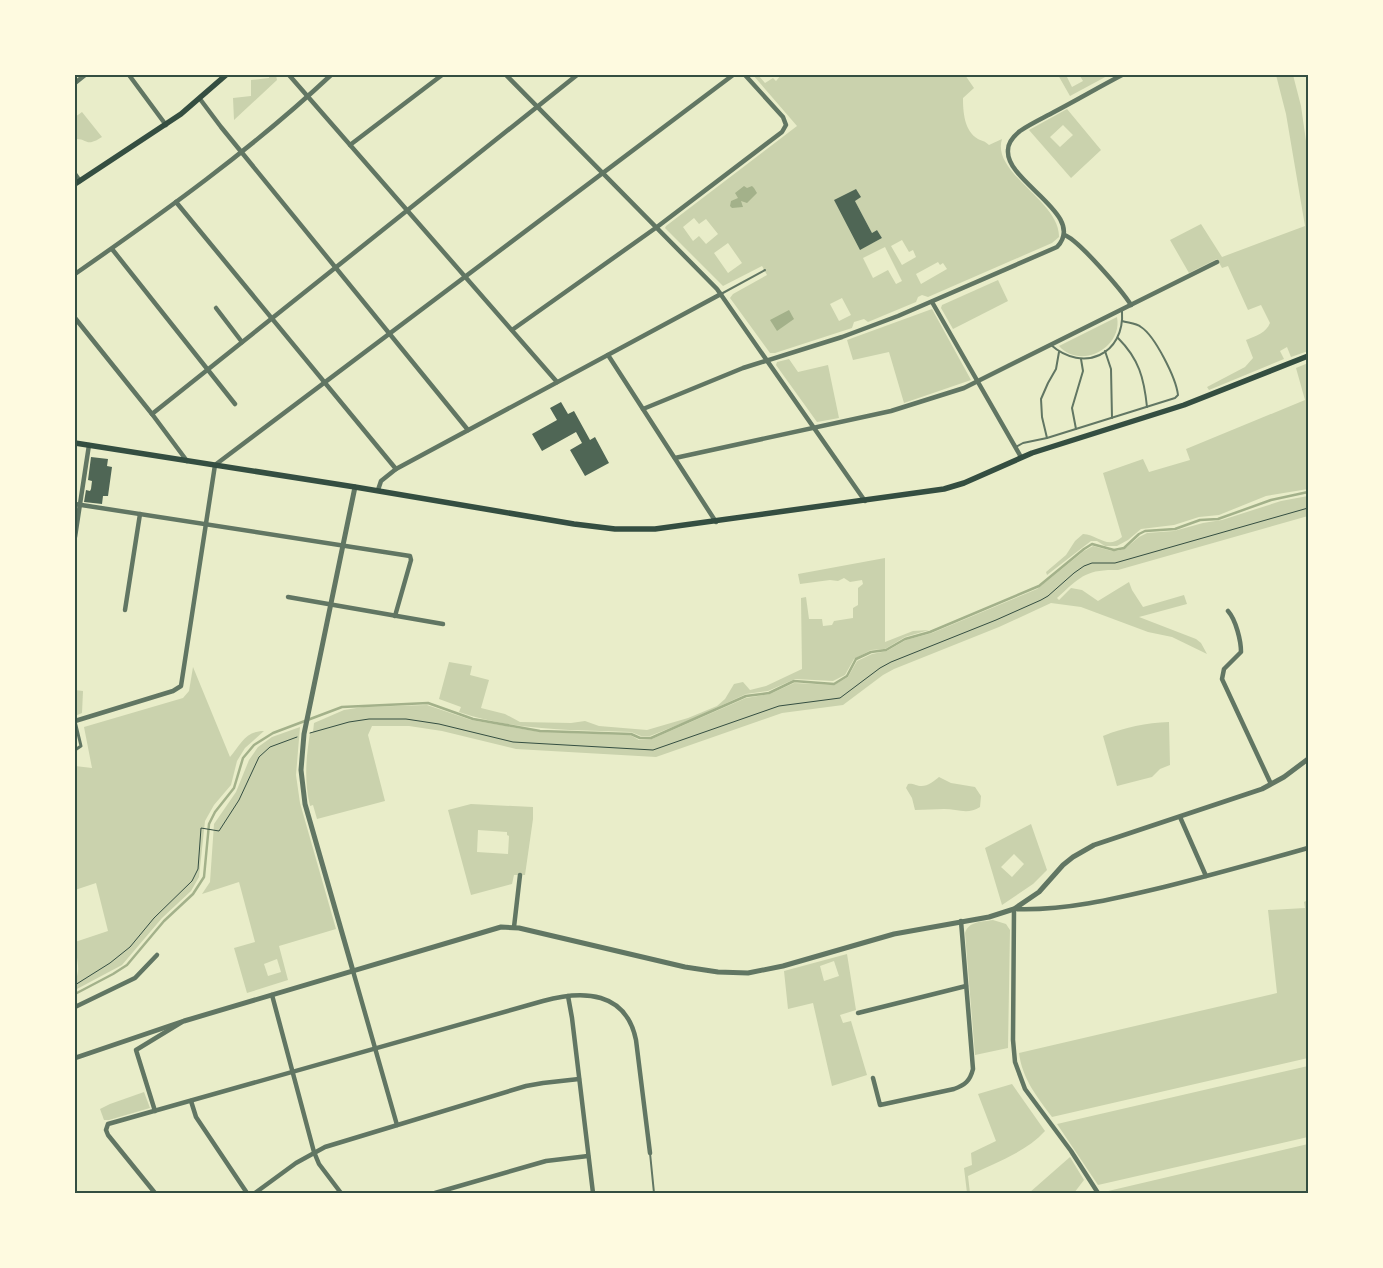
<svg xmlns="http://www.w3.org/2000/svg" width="1383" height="1268" font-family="Cabin,sans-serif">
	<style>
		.green { fill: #cad2ad; fill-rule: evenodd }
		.water { fill: #a3b18a }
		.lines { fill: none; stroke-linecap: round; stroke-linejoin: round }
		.stream { stroke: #a3b18a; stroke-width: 2.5 }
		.building { fill: #4f6655 }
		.path { stroke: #344e41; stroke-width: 1 }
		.service { stroke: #617663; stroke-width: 2 }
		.pedestrian { stroke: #617663; stroke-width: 3 }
		.minor { stroke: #617663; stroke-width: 4.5 }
		.tertiary { stroke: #617663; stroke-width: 5 }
		.secondary { stroke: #344e41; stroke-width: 5.5 }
		.neatline { fill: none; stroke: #344e41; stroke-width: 2 }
	</style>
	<rect width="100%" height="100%" fill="#e9edc9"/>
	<g class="green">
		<path d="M269 75H276L277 80 234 120 233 98 251 96V80L269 78Z"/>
		<path d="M753 75H758L765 83 773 78 776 81 781 75H816L822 77 826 75H965L974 88 963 98C963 111 964 131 978 139 982 141 985 141 989 145L1002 139C991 173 1060 201 1059 237L1052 243 928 297 922 295 918 297 916 302 868 322 864 319 854 322 852 328 775 353H770L730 298 733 294 767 275 762 266 723 286 665 228 666 226 797 126ZM835 201H855L872 233 877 230 882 238 861 249ZM694 218 699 224 706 219 718 234 706 244 699 236 693 241 683 227ZM902 240 909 252 913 250 916 257 902 265 891 246ZM728 243 742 263 728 273 714 253ZM885 247 902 281 896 284 888 270 873 278 863 258ZM938 262 940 265 943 263 947 269 921 284 916 274ZM842 298 851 315 839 321 830 304Z"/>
		<path d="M1058 75H1066L1072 87 1083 81 1080 76 1082 75H1109L1070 96Z"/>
		<path d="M1276 75H1293L1301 106 1308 155V351L1291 357 1287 347 1280 351 1284 359 1209 390 1207 387 1245 367 1253 358 1246 340C1256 336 1266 333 1270 323L1261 305 1248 310 1228 266 1222 268 1217 259 1189 273 1170 240 1201 224 1222 257 1305 226 1286 114Z"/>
		<path d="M1067 109 1101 150 1071 178 1029 130ZM1063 125 1073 135 1060 147 1050 137Z"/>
		<path d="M82 112 102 137C85 148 88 138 75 139V117Z"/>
		<path d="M998 280 1008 301 953 329 941 308 942 305Z"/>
		<path d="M932 309 971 380 904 403 889 352 853 360 847 340Z"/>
		<path d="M1117 317C1123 348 1080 370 1059 346Z"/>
		<path d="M789 359 798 372 828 365 839 418 817 422 776 365 777 362Z"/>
		<path d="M1308 363V489L1266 496 1219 515 1199 517 1174 525 1141 529 1128 540 1117 546H1105L1097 541H1091L1047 575 1046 572 1066 555 1075 541 1083 534C1099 535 1107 550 1122 537L1103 473 1143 459 1149 472 1190 460 1186 449 1305 400 1296 368Z"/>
		<path d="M1308 496V516L1118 570C1086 569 1080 577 1057 598L1059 600 1071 588 1082 590 1098 601 1129 582 1132 590 1143 607 1184 595 1187 604 1139 617 1196 639 1201 643 1207 654 1172 637 1148 632 1081 607 1051 603 999 627 894 669 883 675 843 705 782 713 656 757 516 749 442 731 409 726H372L368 735 385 801 317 819 313 805 310 806C304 781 306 758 310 733L313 732 314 723 344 710 363 707 427 705 471 720 540 732 630 735 639 740 652 739 746 698 770 694 794 683 834 685 848 677 857 661 872 654 887 651 906 640 932 633 1037 589 1084 551 1093 546 1112 551H1118L1127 547 1139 537 1147 533 1174 531 1203 523 1222 520 1281 501Z"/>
		<path d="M885 558V642L913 631 929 630 905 637 885 649 871 650 854 659 845 675 833 681 795 679 768 691 746 694 690 720 650 736H641L631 732C574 730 514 731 459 712L461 707 439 699 449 662 472 666 470 675 489 680 481 708 505 714 520 722 571 723 585 721 599 726 647 730 688 718 717 706 725 699 734 684 743 682 750 690 766 686 802 669 801 598 806 597 809 619H822L823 626 832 625 834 621 853 618V608L858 605V588L863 584 862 580 850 582 844 578 838 581 830 580 800 584 798 574Z"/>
		<path d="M193 667 230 757C241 744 245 731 264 731L245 748 237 761 231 785 214 805 205 821 199 877 191 891 162 918 122 965 75 990C75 983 77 978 78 971 79 963 75 951 75 942L108 931 96 883 75 890V766L92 768 84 727 183 698 189 691Z"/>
		<path d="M75 690 83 691 82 713 75 716Z"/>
		<path d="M1169 722 1170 765 1160 769 1152 777 1117 786 1103 736C1125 727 1146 723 1169 722Z"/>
		<path d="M300 727 296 775 300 803 336 929 279 946 288 980 247 993 234 948 255 942 239 882 202 894 210 882 214 824 236 792 249 760 258 747 272 737ZM277 959 281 972 268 976 264 964Z"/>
		<path d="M939 777 951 783 975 787 981 796 980 807C968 815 957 809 944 809 935 809 925 810 915 810L912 798 906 788 908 784C913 783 914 785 920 786 927 787 934 781 939 777Z"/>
		<path d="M471 804 533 807V819L525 875H514L512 884 471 895 448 810ZM478 830 507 832V835L509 836 508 854 477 852Z"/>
		<path d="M1031 824 1047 870 1033 884 1002 905 985 848ZM1014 854 1024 864 1012 877 1001 867Z"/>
		<path d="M1308 900V1058L1052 1117C1037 1097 1022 1078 1019 1053L1277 993 1268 910 1305 908 1304 902Z"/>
		<path d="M993 920 1006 924 1010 930 1008 1048 975 1055 965 933C969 921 981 922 993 920Z"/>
		<path d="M847 954 856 1010 840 1015 843 1023 851 1021 867 1075 832 1086 813 1003 788 1009 784 971ZM834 961 839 976 824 981 820 966Z"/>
		<path d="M1308 1066V1137L1098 1185 1057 1124Z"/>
		<path d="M1012 1084 1045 1131C1025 1153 994 1163 968 1176L970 1193H967L964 1168 972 1165 971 1153 996 1141 978 1094Z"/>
		<path d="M144 1092 150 1108 109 1120H104L100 1109 110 1104Z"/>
		<path d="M1308 1144V1193L1104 1192Z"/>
		<path d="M1070 1157 1084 1180 1074 1193H1029Z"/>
	</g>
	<g class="water">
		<path d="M744 186 747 188 752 186 754 188 757 193 747 203 741 201 743 207 732 208 730 206 731 201 738 198 735 193Z"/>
		<path d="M789 310 794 319 777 331 770 320Z"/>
	</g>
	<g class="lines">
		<path class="stream" d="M75 994 113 974 127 965 164 921 193 894 204 877 209 824 215 812 234 788 243 758 254 745 273 733 342 707 428 703 473 719 540 731 631 734 640 738H651L746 696 769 693 794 681 834 684 847 676 856 659 871 652 886 650 905 639 930 632 1039 586 1084 549 1092 544 1114 550 1124 548 1139 534 1145 531 1175 529 1200 520 1218 519 1271 500 1308 492"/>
	</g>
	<g class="building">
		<path d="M856 189 861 197 855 201 872 233 877 230 882 238 860 250 834 200Z"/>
		<path d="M561 402 568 414 574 411 590 440 595 437 609 463 585 476 570 450 582 443 576 432 542 451 532 434 557 420 550 408Z"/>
		<path d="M91 457 108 459 107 466 112 467 108 496H103L102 504 84 502 86 490 90 491 91 489 92 481 88 480Z"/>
	</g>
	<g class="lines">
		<g class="path">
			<path d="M310 733 349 722 369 719H406L439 724 513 742 653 750 779 706 840 698 880 668 891 662 996 620 1041 600 1048 596 1074 573 1084 566 1092 563H1115L1308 508"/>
			<path d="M75 985 110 963 130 947 154 918 192 881 198 869 201 828 219 831 239 800 259 757 270 747 297 737"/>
		</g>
		<g class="service">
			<path d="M721 294 765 270"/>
			<path d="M1118 338C1139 359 1144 378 1147 407"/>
			<path d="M1051 345C1083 373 1125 355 1122 311"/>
			<path d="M1105 351 1111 369 1112 418"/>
			<path d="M1059 352 1056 369 1048 383 1041 399 1042 417 1047 438 1175 398 1178 395C1176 378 1155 336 1141 327 1136 323 1128 323 1122 321"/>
			<path d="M1076 429 1072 408 1083 371 1081 359"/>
			<path d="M1016 447 1023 443 1047 438"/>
			<path d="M650 1153 654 1193"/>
		</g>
		<path class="pedestrian" d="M75 750 81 746 75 721"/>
		<g class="minor">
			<path d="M129 75 166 125"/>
			<path d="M289 75 557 382"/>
			<path d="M506 75 717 289 865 501"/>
			<path d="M75 83 85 75"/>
			<path d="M200 99 221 127 468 430"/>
			<path d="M350 145 442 75"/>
			<path d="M75 174 80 181"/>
			<path d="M176 202 396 469"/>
			<path d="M1064 235C1077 238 1123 292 1131 305"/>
			<path d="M112 249 235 404"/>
			<path d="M75 274C164 212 252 149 331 75"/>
			<path d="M932 302 1021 457"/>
			<path d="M216 308 242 342"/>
			<path d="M75 318 152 414 187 461"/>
			<path d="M512 330 657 227 782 132 786 125 783 117 745 75"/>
			<path d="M608 355 716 522"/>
			<path d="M643 409 743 368 842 337 898 316 1057 247C1088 215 1005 182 1008 150 1008 142 1015 135 1020 131 1030 124 1043 118 1054 112 1077 100 1099 87 1122 75"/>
			<path d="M152 414 577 75"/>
			<path d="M675 458 891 411 964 388 1217 262"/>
			<path d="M378 490 381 481 396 469 721 294"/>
			<path d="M75 504 410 556 411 560 395 616"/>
			<path d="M75 537 89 445"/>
			<path d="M288 597 443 624"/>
			<path d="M125 610 140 514"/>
			<path d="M1228 611C1236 620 1241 641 1241 652L1224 669 1222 679 1271 784"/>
			<path d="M75 721 173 691 181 686 215 465 733 75"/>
			<path d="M1180 817 1206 876"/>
			<path d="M514 927 520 875"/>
			<path d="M353 971 397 1125"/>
			<path d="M272 995 314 1152 319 1164 341 1193"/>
			<path d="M568 996 572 1018 593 1193"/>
			<path d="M75 1007 135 978 157 955"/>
			<path d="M858 1013 966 986"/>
			<path d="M873 1078 880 1105 954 1089C965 1085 970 1081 973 1069L961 921"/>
			<path d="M191 1101 196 1117 247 1193"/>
			<path d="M155 1111 136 1050 182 1022"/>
			<path d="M155 1193 108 1135 106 1130 108 1124 543 1001C583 990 626 991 636 1040L650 1153"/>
			<path d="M255 1193 296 1163 325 1147 526 1086 543 1083 579 1079"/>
			<path d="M435 1193 546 1161 588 1156"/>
			<path d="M1098 1193 1071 1151 1025 1089 1015 1062 1013 1040 1014 909C1066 911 1118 898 1168 886 1215 874 1262 861 1308 848"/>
		</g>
		<g class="tertiary">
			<path d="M353 971 305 804 301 770 304 734 355 487"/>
			<path d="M75 1058 184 1021 501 927 519 928 685 967 718 972 748 973 783 966 894 934 989 917 1014 909 1039 892 1063 865 1073 857 1094 845 1262 789 1284 777 1308 759"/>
		</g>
		<g class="secondary">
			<path d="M75 184 181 114 226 75"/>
			<path d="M75 443 355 487 574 524 615 529H655L944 489 964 483 1032 453 1184 405 1308 356"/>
		</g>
	</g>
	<rect width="1383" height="1268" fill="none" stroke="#fefae0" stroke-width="152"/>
	<rect x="76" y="76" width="1231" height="1116" class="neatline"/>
</svg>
